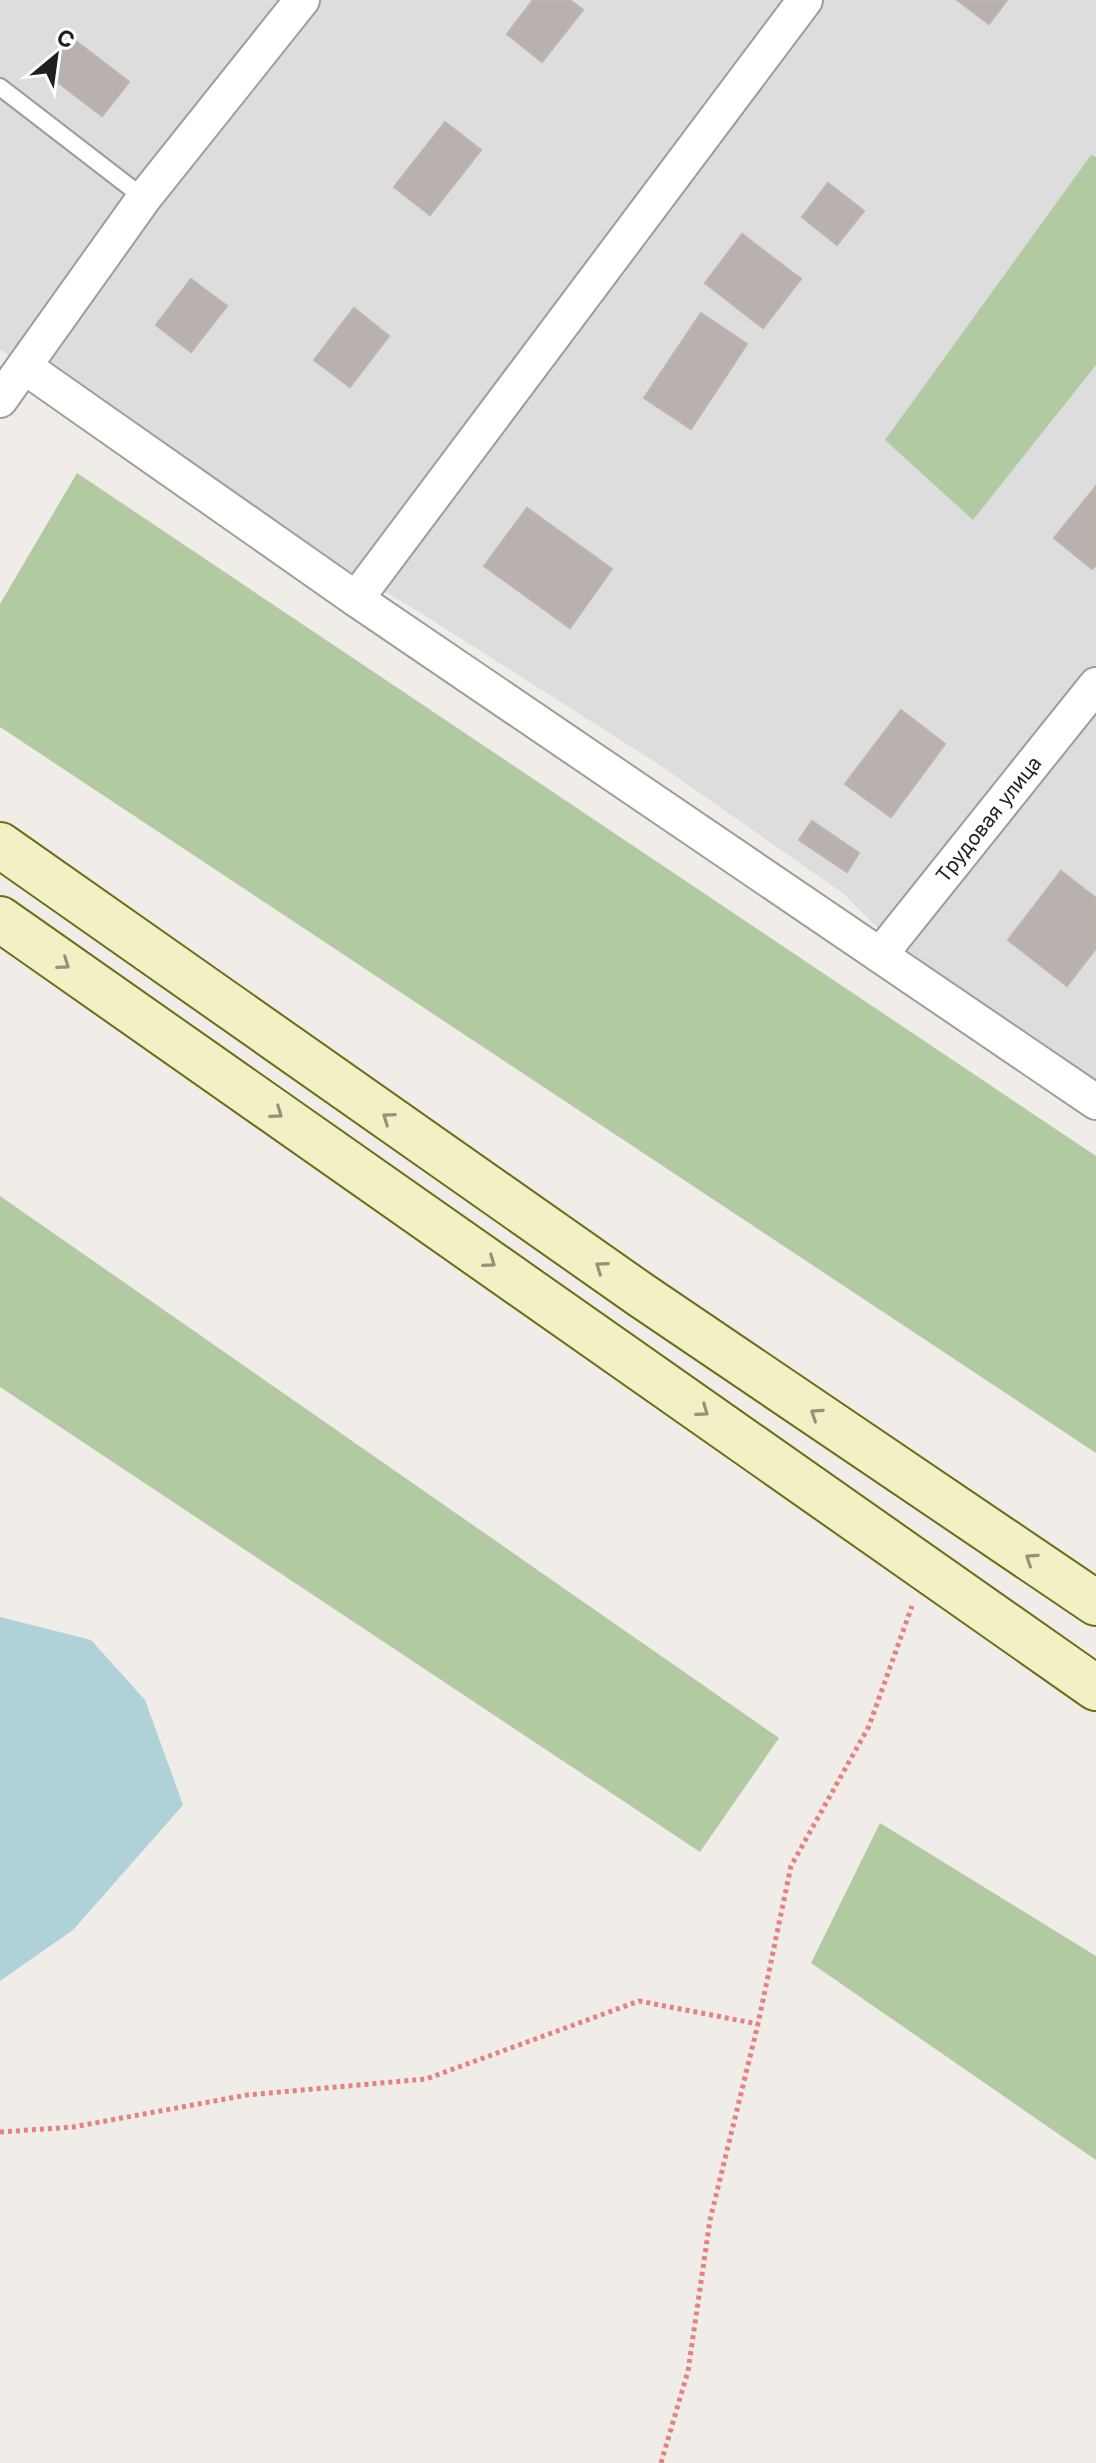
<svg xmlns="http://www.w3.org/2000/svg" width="1096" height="2463" font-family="Inter,sans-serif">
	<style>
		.residential { fill: #deddde }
		.forest { fill: #b2caa2 }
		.water { fill: #aed2d7 }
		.building { fill: #b9b1ae; stroke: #c0b3ac; stroke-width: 2 }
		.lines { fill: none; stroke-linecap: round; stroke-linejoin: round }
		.lane-casing { stroke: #9d9d9d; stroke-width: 20 }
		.street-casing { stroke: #9d9d9d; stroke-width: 38 }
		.secondary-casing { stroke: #6b6c13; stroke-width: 48 }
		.path { stroke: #e98080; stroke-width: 5; stroke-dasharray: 4 4; stroke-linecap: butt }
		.lane { stroke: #fff; stroke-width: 16 }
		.street { stroke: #fff; stroke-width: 34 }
		.secondary { stroke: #f2f0c4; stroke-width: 44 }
		.oneway { stroke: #94927a }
		.labels { text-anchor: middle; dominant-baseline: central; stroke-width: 8; stroke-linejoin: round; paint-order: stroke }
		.street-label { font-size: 20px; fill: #202020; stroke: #fff }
	</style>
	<rect width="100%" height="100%" fill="#f0ece8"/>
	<path class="residential" d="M0 0H1096V1087L905 956 844 894 658 764 419 612 101 424 0 349Z"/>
	<g class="forest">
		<path d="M1091 155 1096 157V365L973 520 885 440Z"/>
		<path d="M77 473 1096 1156V1453L0 727V604Z"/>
		<path d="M0 1196 779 1738 700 1852 0 1387Z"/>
		<path d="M880 1823 1096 1956V2160L811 1963Z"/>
	</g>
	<path class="water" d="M0 1617 91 1640 145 1700 183 1805 73 1930 0 1981Z"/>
	<g class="building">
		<path d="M533 0H570L583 10 542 62 507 34Z"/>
		<path d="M957 0H1007L989 24Z"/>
		<path d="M72 38 129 82 102 116 46 73Z"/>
		<path d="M445 122 481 150 430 215 394 187Z"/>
		<path d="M828 183 864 211 837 245 802 217Z"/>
		<path d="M742 234 801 279 763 328 705 283Z"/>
		<path d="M191 279 227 306 191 352 156 325Z"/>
		<path d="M354 308 389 336 350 387 314 360Z"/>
		<path d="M701 313 747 344 691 429 644 398Z"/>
		<path d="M1096 486V565L1092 569 1054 538Z"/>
		<path d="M527 508 612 569 570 628 484 566Z"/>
		<path d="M901 710 945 744 891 817 845 784Z"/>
		<path d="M812 821 859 853 847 872 799 840Z"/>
		<path d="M1061 871 1096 898V948L1067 986 1008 940Z"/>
	</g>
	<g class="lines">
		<g class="lane-casing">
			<path id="lane" d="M0 87 144 198"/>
		</g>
		<g class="street-casing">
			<g id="street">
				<path d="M805 0 356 599 1096 1102"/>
				<path d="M25 367 356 599"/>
				<path d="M0 400 144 198 302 0"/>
				<path id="s1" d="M880 955 1096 685"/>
			</g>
		</g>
		<g class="secondary-casing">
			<g id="secondary">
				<path d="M0 845 641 1295 1096 1603"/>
				<path d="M0 919 1096 1688"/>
			</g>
		</g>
		<g class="path">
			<path d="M0 2132 73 2127 247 2095 426 2079 639 2001 758 2024"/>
			<path d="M661 2463 688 2371 710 2220 758 2024 791 1866 869 1726 912 1606"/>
		</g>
		<use href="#lane" class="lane"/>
		<use href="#street" class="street"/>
		<use href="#secondary" class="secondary"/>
	</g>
	<defs><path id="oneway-chevron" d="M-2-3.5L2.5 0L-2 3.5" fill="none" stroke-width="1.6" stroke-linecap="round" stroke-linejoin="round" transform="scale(2)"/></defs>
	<g class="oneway">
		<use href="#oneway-chevron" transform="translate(64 964) rotate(35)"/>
		<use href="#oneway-chevron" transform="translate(277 1113) rotate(35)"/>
		<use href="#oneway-chevron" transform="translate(388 1118) rotate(-145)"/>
		<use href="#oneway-chevron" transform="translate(490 1262) rotate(35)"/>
		<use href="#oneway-chevron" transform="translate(601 1267) rotate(-145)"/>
		<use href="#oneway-chevron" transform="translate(703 1411) rotate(35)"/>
		<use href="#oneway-chevron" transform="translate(816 1414) rotate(-146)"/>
		<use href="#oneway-chevron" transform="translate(1031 1559) rotate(-146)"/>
	</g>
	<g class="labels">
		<g class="street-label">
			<text stroke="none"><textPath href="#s1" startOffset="174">Трудовая улица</textPath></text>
		</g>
	</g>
	<g transform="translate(56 56) rotate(29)" stroke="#ffffff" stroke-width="6" paint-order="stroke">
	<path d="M0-6L14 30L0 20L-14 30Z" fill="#202020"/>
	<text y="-12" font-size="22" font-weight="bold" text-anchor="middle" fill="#202020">С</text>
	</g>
</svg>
